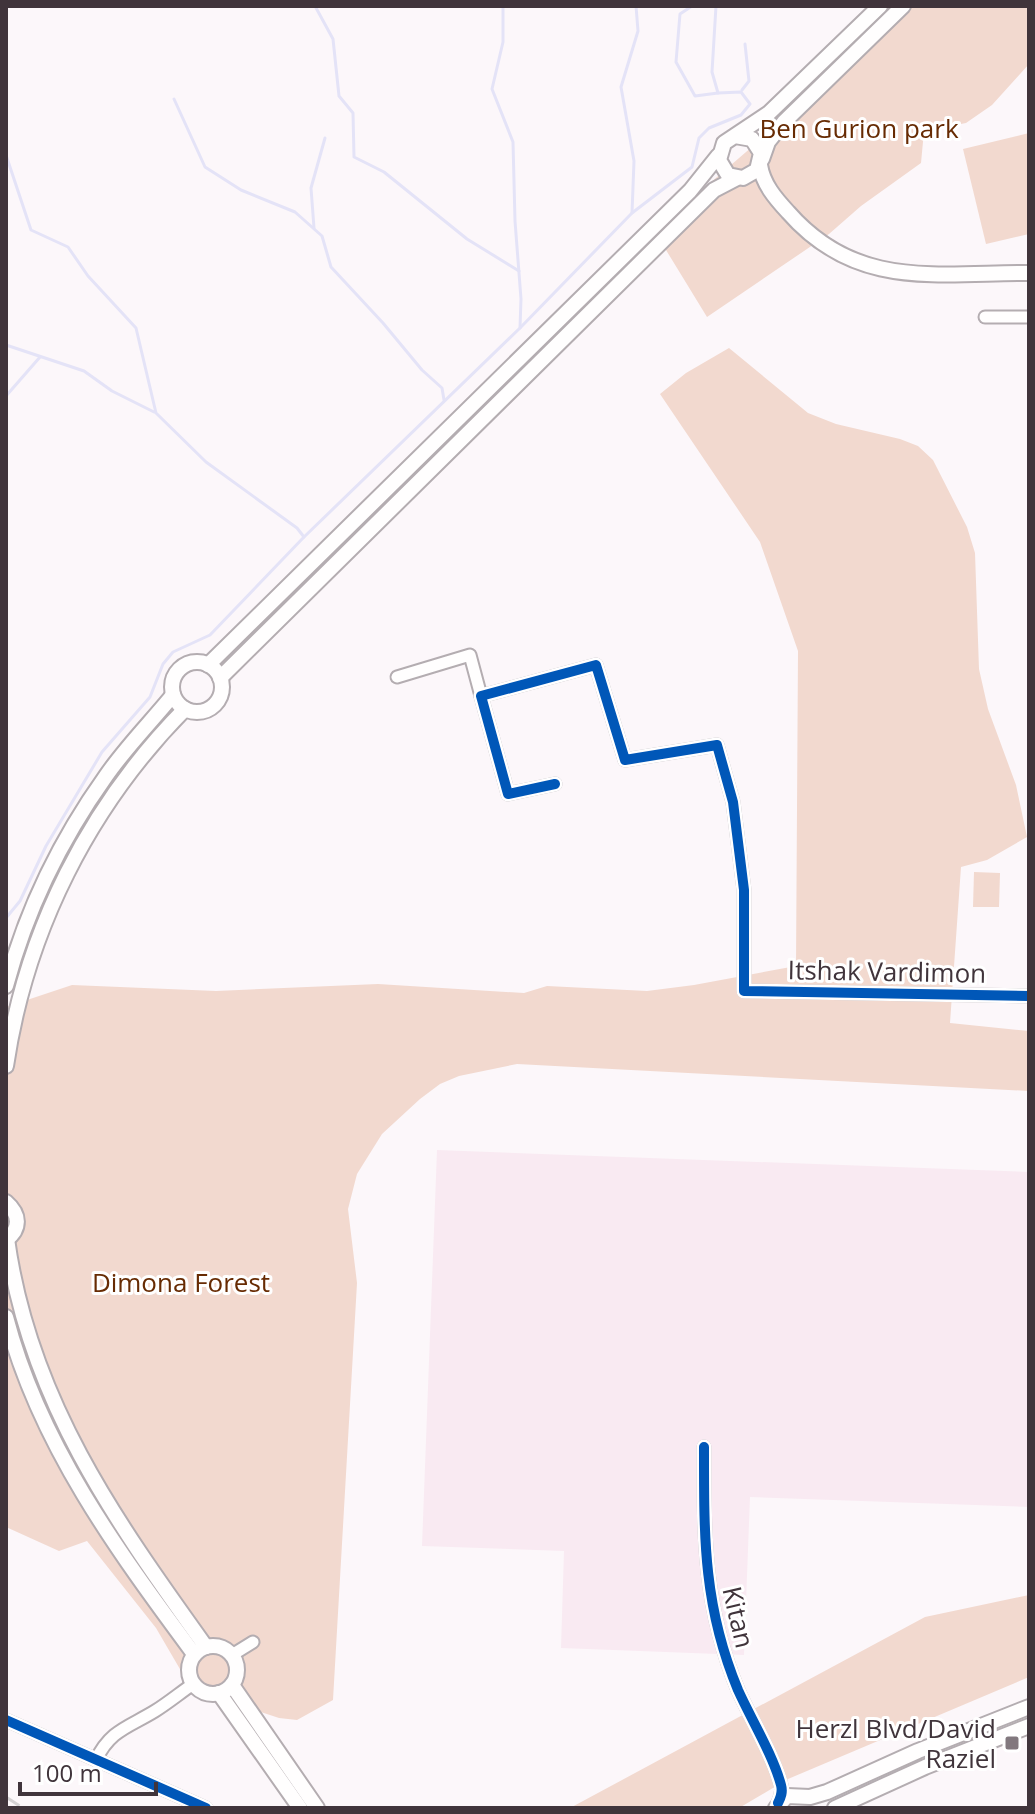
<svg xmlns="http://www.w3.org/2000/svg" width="1035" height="1814" font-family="'Open Sans',sans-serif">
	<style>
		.built { fill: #f9eaf2 }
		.green { fill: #f2d9cf }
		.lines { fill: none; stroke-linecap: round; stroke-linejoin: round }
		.stream { stroke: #e4e3f7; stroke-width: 3 }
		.minor-casing { stroke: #b4adb1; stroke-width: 15 }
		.major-casing { stroke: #b4adb1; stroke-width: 18 }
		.minor { stroke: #fffefe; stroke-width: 11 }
		.major { stroke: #fffefe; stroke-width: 14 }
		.rail { stroke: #d5d2d4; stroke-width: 3; stroke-dasharray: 16 8; stroke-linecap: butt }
		.cycleway-casing { stroke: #fff; stroke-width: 15 }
		.cycleway { stroke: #0057b8; stroke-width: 10 }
		.poi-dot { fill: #82787e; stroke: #fff; stroke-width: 3 }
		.labels { text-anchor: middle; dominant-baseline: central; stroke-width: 6; stroke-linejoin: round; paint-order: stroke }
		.park-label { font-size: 26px; fill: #672b03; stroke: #fff }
		.street-label { font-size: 26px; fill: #40343b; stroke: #fff }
		.poi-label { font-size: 26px; fill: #40343b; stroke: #fff; text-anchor: end }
	</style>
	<rect width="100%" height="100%" fill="#fcf7fa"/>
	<path class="built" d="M437 1150 1029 1172V1507L750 1497 744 1655 561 1648 564 1551 422 1546Z"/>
	<g class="green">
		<path d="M887 6H1029V64L992 105 966 123 924 131 921 163 861 206 829 234 707 317 666 250 663 240 667 220 753 146Z"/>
		<path d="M1029 133V234L986 244 963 149Z"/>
		<path d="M729 348 808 413 836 424 900 439 918 446 933 460 967 527 975 553 979 669 988 709 1016 785 1027 837 987 860 961 867 950 1023 1029 1031V1091L517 1064 459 1076 440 1084 420 1099 382 1134 357 1174 348 1209 357 1283 333 1700 297 1720 279 1718 228 1701 184 1676 156 1628 87 1541 59 1551 6 1527V1007L72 985 216 991 378 984 524 993 547 986 647 991 694 985 796 966 798 651 760 542 660 394 686 373Z"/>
		<path d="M974 872 1000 873 999 907H973Z"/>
		<path d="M1029 1595V1677L788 1779 739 1808H570L925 1617Z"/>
	</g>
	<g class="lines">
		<g class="stream">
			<path d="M315 6 333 39 339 96 353 113 354 157 384 172 467 239 519 271"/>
			<path d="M503 6V42L492 89 513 142 515 221 521 299 520 328"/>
			<path d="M692 6 680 14 676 62 695 96 718 93"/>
			<path d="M6 60V63"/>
			<path d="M742 90 749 81 745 44"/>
			<path d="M174 99 205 167 241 190 295 212 322 236 331 267 383 323 422 370 442 388 444 400"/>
			<path d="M6 155 31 230 68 247 88 276 136 328 156 413 206 462 297 528 304 537"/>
			<path d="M632 213 634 161 621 87 638 31 636 6"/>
			<path d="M314 228 311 188 325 138"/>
			<path d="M6 345 84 371 112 391 154 412"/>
			<path d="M6 396 40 357"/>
			<path d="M6 918 20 901 46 846 102 752 150 697 163 664 173 652 210 635 304 537 520 328 632 213 692 167 699 138 709 128 741 115 750 104 741 92 718 93 712 72 716 6"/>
		</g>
		<g class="minor-casing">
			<g id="minor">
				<path d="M985 317H1029"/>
				<path d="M397 677 470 655 481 696"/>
				<path d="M555 784 508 794 481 696 596 665 625 760 717 745 733 802 744 890V991L1029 996"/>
				<path d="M704 1447C704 1536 703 1606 738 1690 751 1719 773 1755 781 1785 783 1792 781 1797 778 1803"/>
				<path d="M232 1655 253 1642"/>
				<path d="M6 1720 206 1808"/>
				<path d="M96 1760C110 1730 129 1727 155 1711 168 1703 180 1693 193 1684"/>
			</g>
		</g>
		<g class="major-casing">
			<g id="major">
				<path d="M735 136 752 139 761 153 757 170 743 178 728 175 719 160 724 143 769 113 880 6"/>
				<path d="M762 159 768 142 784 122 903 6"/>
				<path d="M760 165C763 184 775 198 788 212 856 290 936 273 1029 273"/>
				<circle cx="197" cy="687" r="25"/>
				<path d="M208 665 690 191 718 156"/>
				<path d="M220 678 714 190 737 178"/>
				<path d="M6 986C26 911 61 839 106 776 126 747 151 722 173 695"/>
				<path d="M6 1066C26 931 89 806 185 709"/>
				<path d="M6 1202C20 1214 21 1229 6 1240"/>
				<path d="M7 1239C29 1399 114 1519 206 1647"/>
				<path d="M6 1317C39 1444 117 1550 194 1654"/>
				<circle cx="213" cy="1670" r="24"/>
				<path d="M232 1685 317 1808"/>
				<path d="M219 1693 300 1808"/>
				<path d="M776 1808 787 1796 810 1797 827 1792 918 1751 1029 1707"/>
				<path d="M835 1808 925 1767 1029 1726"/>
			</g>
		</g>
		<use href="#minor" class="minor"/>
		<use href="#major" class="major"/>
		<path class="rail" d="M6 1797 23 1808"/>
		<g class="cycleway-casing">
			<g id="cycleway">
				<path d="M555 784 508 794 481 696 596 665 625 760 717 745 733 802 744 890V991L1029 996"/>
				<path d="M704 1447C704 1536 703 1606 738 1690 751 1719 773 1755 781 1785 783 1792 781 1797 778 1803"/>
				<path d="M6 1720 206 1808"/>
			</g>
		</g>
		<use href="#cycleway" class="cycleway"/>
	</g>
	<rect class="poi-dot" x="1004" y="1735" width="16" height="16" rx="4"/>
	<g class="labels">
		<g class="park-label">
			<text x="859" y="128">Ben Gurion park</text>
			<text x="181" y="1282">Dimona Forest</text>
		</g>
		<g class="street-label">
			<text transform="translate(887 971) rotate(1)">Itshak Vardimon</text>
			<text transform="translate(739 1617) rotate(77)">Kitan</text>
		</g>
		<g class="poi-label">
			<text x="996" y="1728">Herzl Blvd/David<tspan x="996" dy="30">Raziel</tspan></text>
		</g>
	</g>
	<rect width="1035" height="1814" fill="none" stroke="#40343b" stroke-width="16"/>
	<path d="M20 1782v12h136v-12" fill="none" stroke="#40343b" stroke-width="4"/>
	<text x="32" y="1782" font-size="24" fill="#40343b" stroke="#ffffff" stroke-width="6" paint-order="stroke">100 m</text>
</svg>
